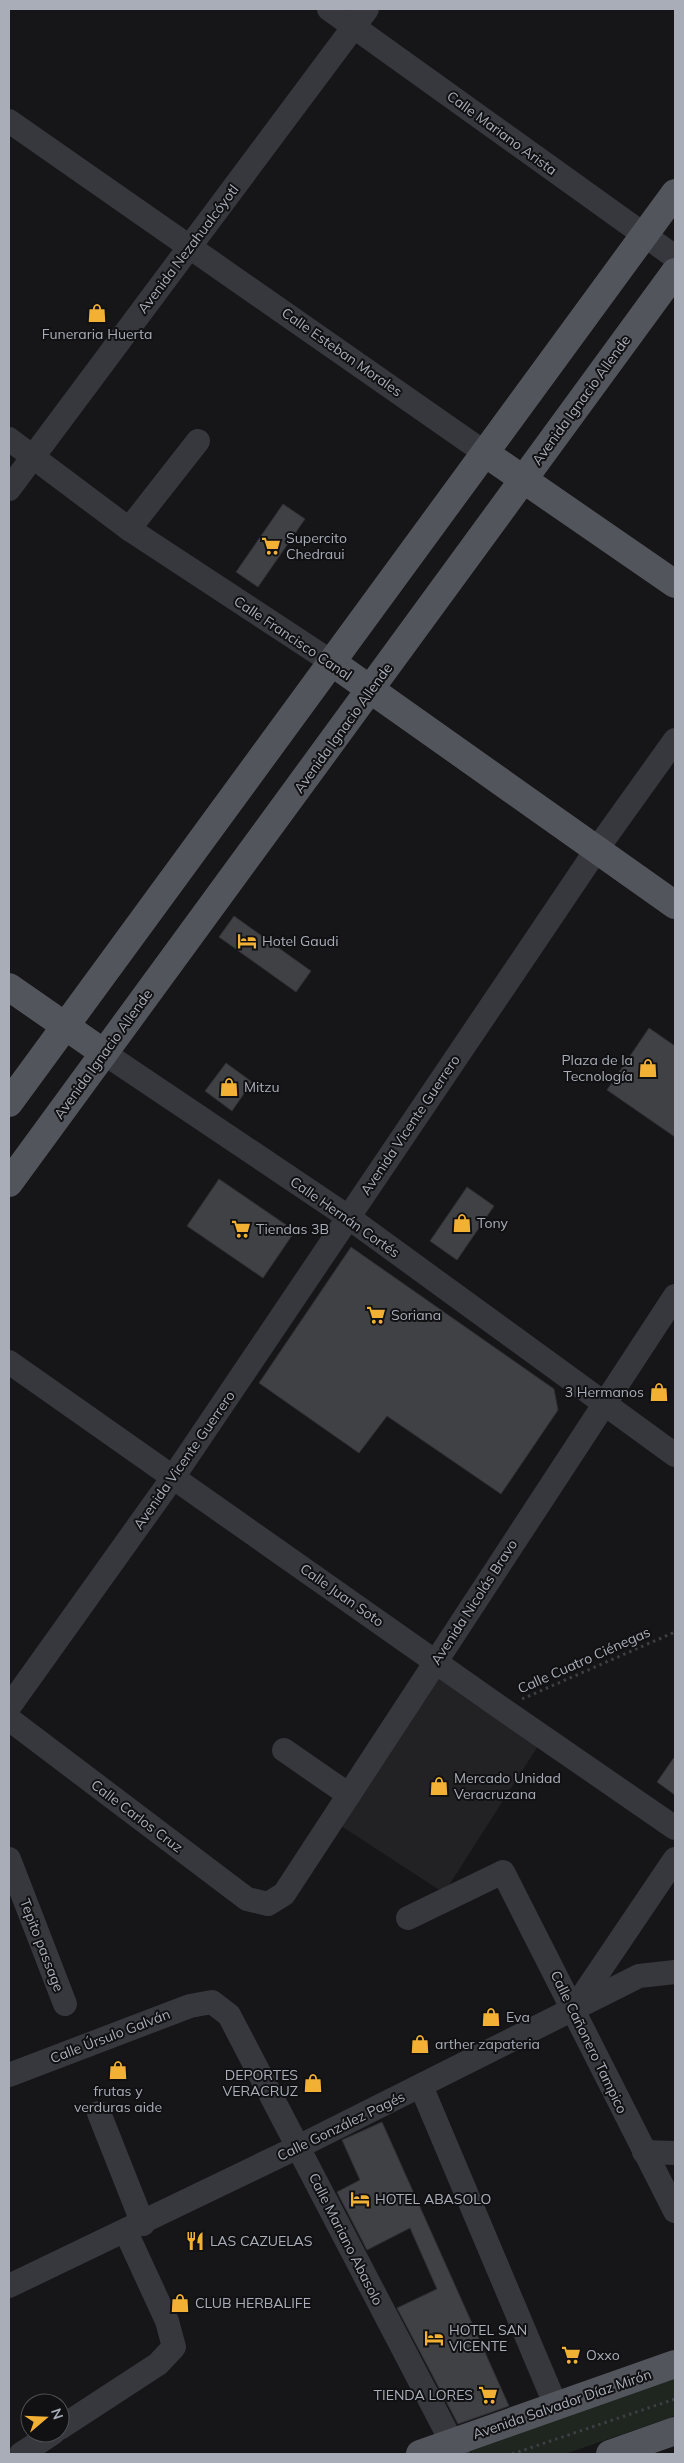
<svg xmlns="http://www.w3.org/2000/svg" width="684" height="2463" font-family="Mulish,sans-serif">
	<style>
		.built { fill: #222225 }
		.green { fill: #1e261f }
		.building { fill: #404145; stroke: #303034 }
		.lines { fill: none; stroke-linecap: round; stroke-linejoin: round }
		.path { stroke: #3d3f44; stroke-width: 3; stroke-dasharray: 2.5 4; stroke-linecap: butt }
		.minor { stroke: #37383d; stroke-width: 24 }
		.major { stroke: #53555c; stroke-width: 28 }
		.labels { text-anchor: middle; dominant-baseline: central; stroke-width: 4; stroke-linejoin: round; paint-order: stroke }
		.street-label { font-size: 14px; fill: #a8adb8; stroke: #111113 }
		.poi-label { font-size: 14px; fill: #a8adb8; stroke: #111113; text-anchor: start }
	</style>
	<rect width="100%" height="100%" fill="#161618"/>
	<path class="built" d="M435 1674 538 1746 444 1893 341 1826Z"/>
	<path class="green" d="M675 2379V2416L565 2454H472L468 2446Z"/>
	<g class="building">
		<path d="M283 504 305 519 258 587 236 572Z"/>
		<path d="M234 916 311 971 296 992 219 937Z"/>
		<path d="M649 1028 675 1046V1137L607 1090Z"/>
		<path d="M226 1063 252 1082 232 1111 205 1091Z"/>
		<path d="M219 1179 295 1231 263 1278 187 1226Z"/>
		<path d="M467 1187 494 1206 457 1260 430 1241Z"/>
		<path d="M351 1247 554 1389 558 1410 501 1494 387 1416 359 1453 259 1383Z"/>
		<path d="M675 1756V1795L657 1782Z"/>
		<path d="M382 2122 509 2406 458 2424 397 2308 437 2289 410 2228 367 2250 337 2192 360 2180 342 2140Z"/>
	</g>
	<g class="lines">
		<g class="path">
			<path d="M522 1699 675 1632"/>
			<path d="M512 2454 675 2399"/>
		</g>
		<g class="minor">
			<path d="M329 9 675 257"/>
			<path d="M9 121 485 453"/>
			<path d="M9 439 129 529 333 663"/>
			<path d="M9 489 367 9"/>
			<path d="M129 529 198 441"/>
			<path d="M104 1053 348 1217 675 1455"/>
			<path d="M9 1362 501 1708 675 1828"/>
			<path d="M9 1707 174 1476 597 849 675 740"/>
			<path d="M9 1719 247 1899 268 1904 284 1894 675 1296"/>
			<path d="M284 1750 349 1795"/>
			<path d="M9 1859 65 2004"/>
			<path d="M408 1918 503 1872 675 2211"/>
			<path d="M575 2007 675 1859"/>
			<path d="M9 2075 190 2006 212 2002 229 2015 458 2454"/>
			<path d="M421 2086 556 2406"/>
			<path d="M99 2113 143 2224"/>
			<path d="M644 2152 675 2153"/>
			<path d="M9 2286 298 2147 639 1976 675 1972"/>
			<path d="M60 2428 158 2364 174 2347 167 2321 126 2232"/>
			<path d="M21 2454 53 2433"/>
		</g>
		<g class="major">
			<path d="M485 453 675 584"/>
			<path d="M333 663 675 905"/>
			<path d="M9 987 104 1053"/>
			<path d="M9 1103 675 193"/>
			<path d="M9 1183 675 272"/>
			<path d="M420 2454 675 2364"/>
			<path d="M610 2454 675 2431"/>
		</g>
	</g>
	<defs>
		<g id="shop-bare" transform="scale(1.5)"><path d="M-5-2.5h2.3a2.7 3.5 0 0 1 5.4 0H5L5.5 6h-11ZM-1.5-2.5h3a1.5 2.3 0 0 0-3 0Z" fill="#f2b134" stroke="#111113" stroke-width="2.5" paint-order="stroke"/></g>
		<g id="supermarket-bare" transform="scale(1.5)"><path d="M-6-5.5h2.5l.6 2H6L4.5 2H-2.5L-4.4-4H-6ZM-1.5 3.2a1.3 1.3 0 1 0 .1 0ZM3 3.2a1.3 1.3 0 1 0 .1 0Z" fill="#f2b134" stroke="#111113" stroke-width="2.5" paint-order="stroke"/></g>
		<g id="hotel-bare" transform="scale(1.5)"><path d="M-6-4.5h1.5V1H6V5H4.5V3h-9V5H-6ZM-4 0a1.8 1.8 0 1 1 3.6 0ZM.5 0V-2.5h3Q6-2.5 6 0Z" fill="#f2b134" stroke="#111113" stroke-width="2.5" paint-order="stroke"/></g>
		<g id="restaurant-bare" transform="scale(1.5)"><path d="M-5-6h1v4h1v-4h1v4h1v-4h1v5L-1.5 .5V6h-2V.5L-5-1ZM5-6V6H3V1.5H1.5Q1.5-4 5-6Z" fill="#f2b134" stroke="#111113" stroke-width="2.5" paint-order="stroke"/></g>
	</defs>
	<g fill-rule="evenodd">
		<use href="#shop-bare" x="97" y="313"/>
		<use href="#supermarket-bare" x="271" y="546"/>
		<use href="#hotel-bare" x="247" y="941"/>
		<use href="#shop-bare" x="648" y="1068"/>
		<use href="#shop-bare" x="229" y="1087"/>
		<use href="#shop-bare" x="462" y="1223"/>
		<use href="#supermarket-bare" x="241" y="1229"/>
		<use href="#supermarket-bare" x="376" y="1315"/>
		<use href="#shop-bare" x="659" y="1392"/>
		<use href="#shop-bare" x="439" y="1786"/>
		<use href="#shop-bare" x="491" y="2017"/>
		<use href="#shop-bare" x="420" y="2044"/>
		<use href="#shop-bare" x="118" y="2070"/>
		<use href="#shop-bare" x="313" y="2083"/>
		<use href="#hotel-bare" x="360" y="2199"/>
		<use href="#restaurant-bare" x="195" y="2241"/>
		<use href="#shop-bare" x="180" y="2303"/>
		<use href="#hotel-bare" x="434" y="2338"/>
		<use href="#supermarket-bare" x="571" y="2355"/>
		<use href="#supermarket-bare" x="488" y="2395"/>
	</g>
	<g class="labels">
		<g class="street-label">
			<text transform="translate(502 133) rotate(36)">Calle Mariano Arista</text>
			<text transform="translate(188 249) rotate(-53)">Avenida Nezahualcóyotl</text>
			<text transform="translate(342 352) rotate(35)">Calle Esteban Morales</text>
			<text transform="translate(581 400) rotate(-54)">Avenida Ignacio Allende</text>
			<text transform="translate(293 638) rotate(34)">Calle Francisco Canal</text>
			<text transform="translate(343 728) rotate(-54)">Avenida Ignacio Allende</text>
			<text transform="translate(103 1054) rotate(-54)">Avenida Ignacio Allende</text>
			<text transform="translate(410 1125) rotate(-56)">Avenida Vicente Guerrero</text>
			<text transform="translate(345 1217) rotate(35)">Calle Hernán Cortés</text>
			<text transform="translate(184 1460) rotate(-55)">Avenida Vicente Guerrero</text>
			<text transform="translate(342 1595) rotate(35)">Calle Juan Soto</text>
			<text transform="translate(474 1602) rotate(-57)">Avenida Nicolás Bravo</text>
			<text transform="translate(584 1660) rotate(-24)">Calle Cuatro Ciénegas</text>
			<text transform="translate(137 1816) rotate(37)">Calle Carlos Cruz</text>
			<text transform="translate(42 1945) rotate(69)">Tepito passage</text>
			<text transform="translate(110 2036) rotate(-21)">Calle Úrsulo Galván</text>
			<text transform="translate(589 2042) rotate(64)">Calle Cañonero Tampico</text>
			<text transform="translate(341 2126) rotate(-26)">Calle González Pagés</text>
			<text transform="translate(346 2239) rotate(63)">Calle Mariano Abasolo</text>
			<text transform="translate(562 2404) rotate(-19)">Avenida Salvador Díaz Mirón</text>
		</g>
		<g class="poi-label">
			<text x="97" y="334" text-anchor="middle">Funeraria Huerta</text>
			<text x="286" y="538">Supercito<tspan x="286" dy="16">Chedraui</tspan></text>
			<text x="262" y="941">Hotel Gaudi</text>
			<text x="633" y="1060" text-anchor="end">Plaza de la<tspan x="633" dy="16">Tecnología</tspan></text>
			<text x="244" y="1087">Mitzu</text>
			<text x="477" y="1223">Tony</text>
			<text x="256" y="1229">Tiendas 3B</text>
			<text x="391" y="1315">Soriana</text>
			<text x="644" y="1392" text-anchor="end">3 Hermanos</text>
			<text x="454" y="1778">Mercado Unidad<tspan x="454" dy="16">Veracruzana</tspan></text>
			<text x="506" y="2017">Eva</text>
			<text x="435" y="2044">arther zapateria</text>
			<text x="298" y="2075" text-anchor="end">DEPORTES<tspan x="298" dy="16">VERACRUZ</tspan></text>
			<text x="118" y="2091" text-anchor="middle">frutas y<tspan x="118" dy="16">verduras aide</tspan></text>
			<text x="375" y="2199">HOTEL ABASOLO</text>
			<text x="210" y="2241">LAS CAZUELAS</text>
			<text x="195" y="2303">CLUB HERBALIFE</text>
			<text x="449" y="2330">HOTEL SAN<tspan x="449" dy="16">VICENTE</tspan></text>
			<text x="586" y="2355">Oxxo</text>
			<text x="473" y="2395" text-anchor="end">TIENDA LORES</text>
		</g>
	</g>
	<rect width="684" height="2463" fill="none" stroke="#a8adb8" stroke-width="20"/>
	<g transform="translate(45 2418) rotate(71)"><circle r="24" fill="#111113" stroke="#4d4f55"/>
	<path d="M0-4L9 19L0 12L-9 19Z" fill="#f2b134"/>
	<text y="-8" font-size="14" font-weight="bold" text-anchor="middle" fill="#a8adb8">N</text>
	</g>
</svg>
